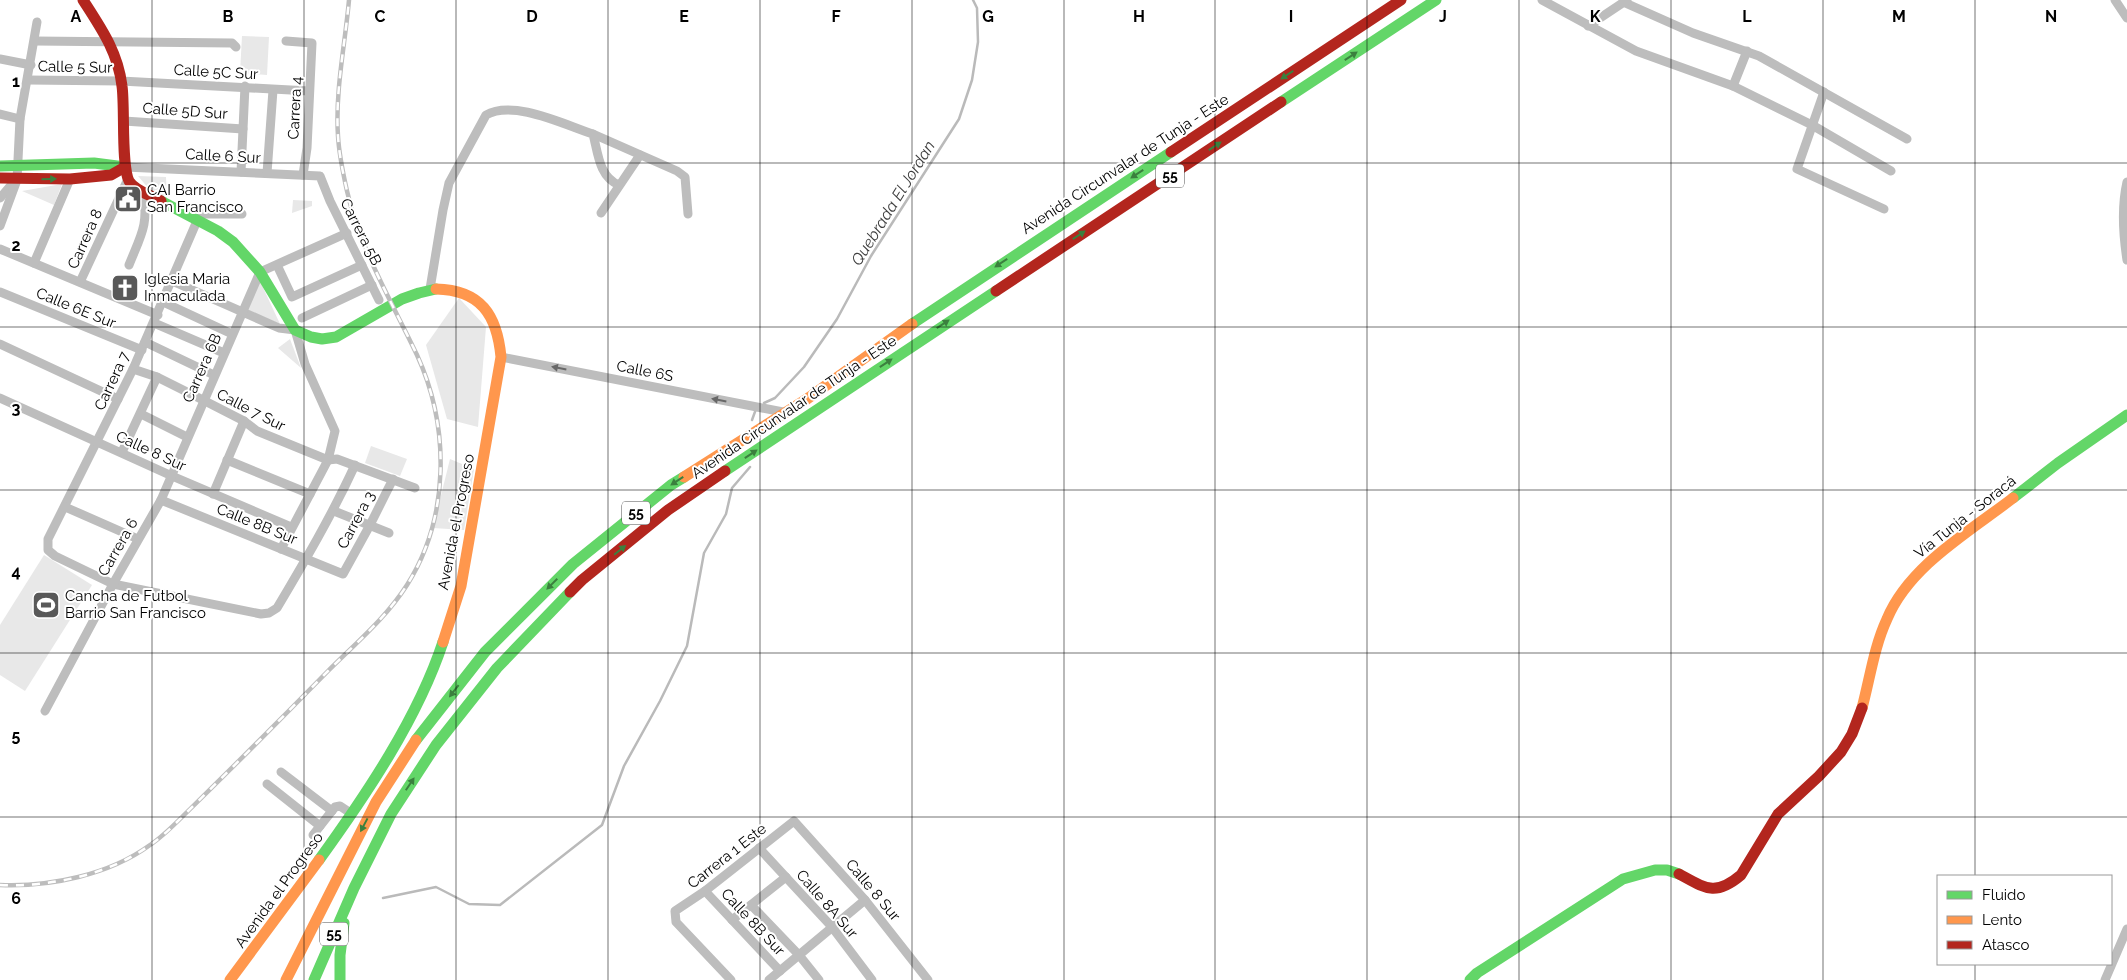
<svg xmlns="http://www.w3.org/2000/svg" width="2127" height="980" font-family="Raleway,sans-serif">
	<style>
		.green { fill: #e8e8e8 }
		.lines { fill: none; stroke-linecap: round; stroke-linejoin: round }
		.stream { stroke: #bababa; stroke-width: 2.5 }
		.street { stroke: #bdbdbd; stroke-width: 9 }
		.fast { stroke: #63d668; stroke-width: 11 }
		.slow { stroke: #ff974d; stroke-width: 11 }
		.jam { stroke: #b3261e; stroke-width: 11 }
		.rail-casing { stroke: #bdbdbd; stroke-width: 4.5 }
		.rail { stroke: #fff; stroke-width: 2.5; stroke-dasharray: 8; stroke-linecap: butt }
		.oneway { fill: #3b803e }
		.oneway2 { fill: #686868 }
		.grid { fill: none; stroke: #000; stroke-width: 1; stroke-opacity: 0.55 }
		.labels { text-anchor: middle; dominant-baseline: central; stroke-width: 4; stroke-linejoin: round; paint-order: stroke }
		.shield { fill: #fff; stroke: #4c4c4c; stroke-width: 1 }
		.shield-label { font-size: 14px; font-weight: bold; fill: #000 }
		.street-label { font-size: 15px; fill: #000; stroke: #fff }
		.poi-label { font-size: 15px; fill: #000; stroke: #fff; text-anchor: start }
		.water-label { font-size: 16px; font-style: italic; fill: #3e3e3e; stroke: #fff }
		.grid-label { font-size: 16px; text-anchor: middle; font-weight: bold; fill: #000; stroke: #fff; stroke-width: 4; stroke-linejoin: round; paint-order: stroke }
	</style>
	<rect width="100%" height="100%" fill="#fff"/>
	<g class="green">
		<path d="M242 36 269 37 267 75 240 73Z"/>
		<path d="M138 176 166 177 167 200 149 189Z"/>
		<path d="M62 184 54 205 22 191Z"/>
		<path d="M293 200 312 201V206L292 213Z"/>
		<path d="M260 281 280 324 248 310Z"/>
		<path d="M459 298 486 327 478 427 447 419 426 345Z"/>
		<path d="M290 339 301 368 278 348Z"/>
		<path d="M371 446 407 459 400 476 365 463Z"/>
		<path d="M450 459 474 469 464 530 433 528Z"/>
		<path d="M44 555 92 585 25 691 0 675V625Z"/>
	</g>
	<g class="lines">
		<g class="stream">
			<path d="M764 403 775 398 804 367 837 319 871 256 959 119 972 80 978 42 977 8 973 0"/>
			<path d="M752 420 756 409"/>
			<path d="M383 898 436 887 469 904 500 905 602 825 624 766 660 701 687 646 704 553 726 514 732 488 750 467"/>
		</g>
		<g class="street">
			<path d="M1542 0 1636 51 1733 86 1812 125 1891 171"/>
			<path d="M2115 0 2127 18"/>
			<path d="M1623 2 1693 33 1759 56 1907 139"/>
			<path d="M1588 26 1627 0"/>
			<path d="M35 41 232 43 236 47"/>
			<path d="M286 41 312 43 307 148 303 175"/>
			<path d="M0 59 31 65"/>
			<path d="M28 80 121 81 309 91"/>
			<path d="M1733 86 1747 51"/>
			<path d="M1824 92 1797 169 1884 209"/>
			<path d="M0 114 20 119"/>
			<path d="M124 121 243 129"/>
			<path d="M593 134 677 171 685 177 688 214"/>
			<path d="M125 167 320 176 330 201 379 300"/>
			<path d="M241 172 245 86"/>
			<path d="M267 173 273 90"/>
			<path d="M2127 182C2121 208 2123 234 2127 260"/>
			<path d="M0 198 13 183"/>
			<path d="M601 213 640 155"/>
			<path d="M242 214H200L133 369 48 539V550L55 556 113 584 261 614 269 613 277 608C305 561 332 515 355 465"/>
			<path d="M0 226 17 180 20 119 37 22"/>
			<path d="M0 249 158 315"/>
			<path d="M34 263 70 179"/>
			<path d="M129 265C141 235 149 225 143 192"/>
			<path d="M277 265 292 297 362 265"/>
			<path d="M172 281 279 328 295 330 305 364 335 431 328 460 281 549"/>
			<path d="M80 282 128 179"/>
			<path d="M430 289 443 210 449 183 486 115C513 99 565 125 593 134 598 153 599 177 619 185"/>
			<path d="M0 292 142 350"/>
			<path d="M163 302 232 334"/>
			<path d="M302 318 372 285"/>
			<path d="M154 323 224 353"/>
			<path d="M145 342 214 375"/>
			<path d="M0 344 118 399"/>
			<path d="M501 357 783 412"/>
			<path d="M133 369 157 377 203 400 244 421 257 431 328 460 337 459 415 488"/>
			<path d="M0 398 172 476 291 527"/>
			<path d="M141 414 187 437"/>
			<path d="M122 452 157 377"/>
			<path d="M227 460 310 494"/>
			<path d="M213 494 244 421"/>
			<path d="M161 500 343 574 370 525 393 479"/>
			<path d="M65 507 138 539"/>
			<path d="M334 511 389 533"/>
			<path d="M45 711 113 584 161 500 260 272 347 233"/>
			<path d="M281 772 332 811"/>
			<path d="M267 784 320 826"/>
			<path d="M313 835 335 807 340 806 352 814"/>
			<path d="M759 848 832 927 872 980"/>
			<path d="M705 891 780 971"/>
			<path d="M751 905 799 955 819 980"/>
			<path d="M732 920 786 877"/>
			<path d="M731 980 676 922 675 911 705 891 794 821 865 900 928 980"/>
			<path d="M769 980 865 900"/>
			<path d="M2105 980 2127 929"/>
		</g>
		<g class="fast">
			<path d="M1281 102 1436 0"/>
			<path d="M0 166 94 163 125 167"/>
			<path d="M161 201 218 231 233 242 260 272 295 330 311 337 322 339 336 337 402 299 419 293 436 289"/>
			<path d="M912 324 1171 152"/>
			<path d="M725 471 996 291"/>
			<path d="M2013 498 2058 463 2127 415"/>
			<path d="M416 740 485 652 573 564 671 485 684 477"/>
			<path d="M319 860C366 795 418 718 443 642"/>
			<path d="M314 980 354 888 391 814 436 745 497 668 570 592"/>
			<path d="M340 980V955L344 923"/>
			<path d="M1470 980 1477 973 1623 879 1655 870H1667L1679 874"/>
		</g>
		<g class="slow">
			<path d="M436 289C481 290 497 315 501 357L461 586 443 642"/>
			<path d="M684 477 807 399 912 324"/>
			<path d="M1862 708C1870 678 1874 647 1887 619 1909 566 1969 532 2013 498"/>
			<path d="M230 980 319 860"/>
			<path d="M286 980 376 802 416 740"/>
		</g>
		<g class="jam">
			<path d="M83 0C101 28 118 52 122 86 125 107 121 166 129 181 135 191 151 195 161 201"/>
			<path d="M1171 152 1401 0"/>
			<path d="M0 178 70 179 111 175 125 167"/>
			<path d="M996 291 1281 102"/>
			<path d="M570 592 582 580 668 510 725 471"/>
			<path d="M1679 874C1705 888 1715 897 1741 875L1778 814 1819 776 1841 752 1852 734 1862 708"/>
		</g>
		<g class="rail-casing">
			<path id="rail" d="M0 885C50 887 109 875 150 845 162 837 172 827 182 817 231 769 280 720 328 671 356 643 386 618 407 585 450 517 450 427 417 355 392 302 360 249 347 191 343 173 339 154 338 136 335 91 345 45 349 0"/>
		</g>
		<use href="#rail" class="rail"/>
	</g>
	<defs><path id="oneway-solid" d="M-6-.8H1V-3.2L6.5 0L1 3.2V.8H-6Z" transform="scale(1.25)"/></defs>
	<g class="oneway">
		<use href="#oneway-solid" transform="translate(1351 56) rotate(-33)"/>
		<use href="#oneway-solid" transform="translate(1287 75) rotate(147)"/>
		<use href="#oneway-solid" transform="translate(1215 146) rotate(-33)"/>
		<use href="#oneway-solid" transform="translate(1137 174) rotate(147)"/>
		<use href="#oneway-solid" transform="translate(49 179) rotate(-1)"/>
		<use href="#oneway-solid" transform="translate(1079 235) rotate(-33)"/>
		<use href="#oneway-solid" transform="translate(1001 263) rotate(147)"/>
		<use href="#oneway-solid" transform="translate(943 324) rotate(-33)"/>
		<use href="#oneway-solid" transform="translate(886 363) rotate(-34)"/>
		<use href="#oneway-solid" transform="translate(751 454) rotate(-34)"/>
		<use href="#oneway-solid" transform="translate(677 481) rotate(147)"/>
		<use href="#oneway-solid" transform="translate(620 550) rotate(-39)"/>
		<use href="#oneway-solid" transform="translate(552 584) rotate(135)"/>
		<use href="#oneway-solid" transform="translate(454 691) rotate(128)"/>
		<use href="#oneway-solid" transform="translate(410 784) rotate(-56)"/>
		<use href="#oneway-solid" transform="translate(364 825) rotate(118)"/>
	</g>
	<g class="oneway2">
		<use href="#oneway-solid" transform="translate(559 368) rotate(-169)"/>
		<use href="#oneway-solid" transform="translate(719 400) rotate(-169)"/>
	</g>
	<path class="grid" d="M152 0V980M304 0V980M456 0V980M608 0V980M760 0V980M912 0V980M1064 0V980M1215 0V980M1367 0V980M1519 0V980M1671 0V980M1823 0V980M1975 0V876M0 163H2127M0 327H2127M0 490H2127M0 653H2127M0 817H2127M1975 964V980"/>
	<defs>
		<g id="civic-square" transform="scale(1.4375)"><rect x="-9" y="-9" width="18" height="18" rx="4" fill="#595959" stroke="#fff"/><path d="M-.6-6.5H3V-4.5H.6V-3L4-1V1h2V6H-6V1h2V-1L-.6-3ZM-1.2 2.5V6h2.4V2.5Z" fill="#fff"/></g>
		<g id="church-square" transform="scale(1.4375)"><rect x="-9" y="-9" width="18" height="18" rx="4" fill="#595959" stroke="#fff"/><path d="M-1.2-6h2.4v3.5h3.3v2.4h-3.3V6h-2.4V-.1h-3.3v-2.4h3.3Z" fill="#fff"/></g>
		<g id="stadium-square" transform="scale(1.4375)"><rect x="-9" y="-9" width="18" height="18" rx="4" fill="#595959" stroke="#fff"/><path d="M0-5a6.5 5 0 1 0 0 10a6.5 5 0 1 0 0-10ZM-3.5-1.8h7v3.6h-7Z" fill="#fff"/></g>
	</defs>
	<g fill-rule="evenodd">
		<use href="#civic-square" x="128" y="199"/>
		<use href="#church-square" x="125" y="288"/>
		<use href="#stadium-square" x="46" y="605"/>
	</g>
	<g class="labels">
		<g class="shield">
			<rect x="1156" y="164.5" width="28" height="23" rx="4"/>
			<rect x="622" y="501.5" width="28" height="23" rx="4"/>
			<rect x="320" y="922.5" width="28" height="23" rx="4"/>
		</g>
		<g class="shield-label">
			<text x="1170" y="176">55</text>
			<text x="636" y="513">55</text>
			<text x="334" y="934">55</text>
		</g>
		<g class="street-label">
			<text transform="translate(75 67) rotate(1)">Calle 5 Sur</text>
			<text transform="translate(216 72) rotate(3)">Calle 5C Sur</text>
			<text transform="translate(295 108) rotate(-87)">Carrera 4</text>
			<text transform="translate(185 111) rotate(4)">Calle 5D Sur</text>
			<text transform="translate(223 156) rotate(3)">Calle 6 Sur</text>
			<text transform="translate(1125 164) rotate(-33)">Avenida Circunvalar de Tunja - Este</text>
			<text transform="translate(361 232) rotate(63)">Carrera 5B</text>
			<text transform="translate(85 239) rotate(-66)">Carrera 8</text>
			<text transform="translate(76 308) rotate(22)">Calle 6E Sur</text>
			<text transform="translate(202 368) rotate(-66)">Carrera 6B</text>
			<text transform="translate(645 371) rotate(11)">Calle 6S</text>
			<text transform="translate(112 381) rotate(-65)">Carrera 7</text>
			<text transform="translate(794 407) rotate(-34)">Avenida Circunvalar de Tunja - Este</text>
			<text transform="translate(251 410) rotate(27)">Calle 7 Sur</text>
			<text transform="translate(151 451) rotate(25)">Calle 8 Sur</text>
			<text transform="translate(1965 517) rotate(-38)">Vía Tunja - Soracá</text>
			<text transform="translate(356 520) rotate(-62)">Carrera 3</text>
			<text transform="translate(456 522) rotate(-79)">Avenida el Progreso</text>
			<text transform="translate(257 524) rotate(22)">Calle 8B Sur</text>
			<text transform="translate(118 547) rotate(-60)">Carrera 6</text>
			<text transform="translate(727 856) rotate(-38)">Carrera 1 Este</text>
			<text transform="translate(279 890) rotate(-54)">Avenida el Progreso</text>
			<text transform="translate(873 890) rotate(50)">Calle 8 Sur</text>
			<text transform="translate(827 904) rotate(49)">Calle 8A Sur</text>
			<text transform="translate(753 922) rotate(47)">Calle 8B Sur</text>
		</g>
		<g class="poi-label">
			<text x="147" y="190">CAI Barrio<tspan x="147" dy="17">San Francisco</tspan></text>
			<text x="144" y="279">Iglesia Maria<tspan x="144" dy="17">Inmaculada</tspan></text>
			<text x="65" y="596">Cancha de Futbol<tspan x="65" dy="17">Barrio San Francisco</tspan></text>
		</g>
		<g class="water-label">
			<text transform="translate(893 203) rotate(-58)">Quebrada El Jordan</text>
		</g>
	</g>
	<g class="grid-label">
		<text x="76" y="22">A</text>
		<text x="228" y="22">B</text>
		<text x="380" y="22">C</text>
		<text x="532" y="22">D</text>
		<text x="684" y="22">E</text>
		<text x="836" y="22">F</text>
		<text x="988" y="22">G</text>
		<text x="1139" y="22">H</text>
		<text x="1291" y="22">I</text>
		<text x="1443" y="22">J</text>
		<text x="1595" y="22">K</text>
		<text x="1747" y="22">L</text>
		<text x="1899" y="22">M</text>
		<text x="2051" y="22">N</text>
		<text x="16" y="87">1</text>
		<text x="16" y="251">2</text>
		<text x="16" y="414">3</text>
		<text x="16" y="577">4</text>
		<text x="16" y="741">5</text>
		<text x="16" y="904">6</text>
	</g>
	<rect x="1937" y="875" width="175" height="90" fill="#ffffff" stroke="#999999"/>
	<rect x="1947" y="891" width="25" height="8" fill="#63d668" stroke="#999999"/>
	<text x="1982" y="900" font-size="15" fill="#000000">Fluido</text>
	<rect x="1947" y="916" width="25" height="8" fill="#ff974d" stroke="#999999"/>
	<text x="1982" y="925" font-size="15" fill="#000000">Lento</text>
	<rect x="1947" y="941" width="25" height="8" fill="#b3261e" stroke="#999999"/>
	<text x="1982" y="950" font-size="15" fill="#000000">Atasco</text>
</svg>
